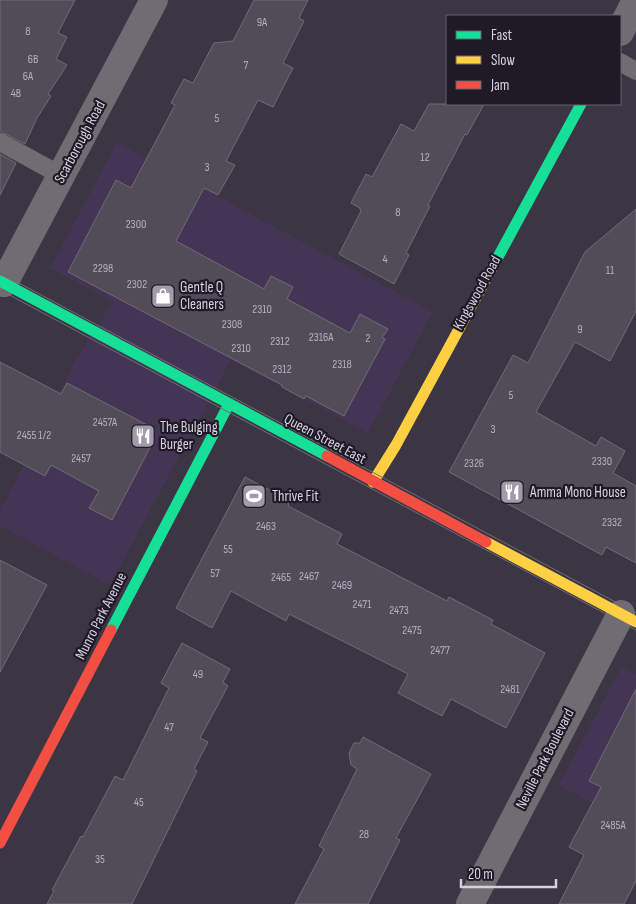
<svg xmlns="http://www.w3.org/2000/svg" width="636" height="904" font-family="'Sofia Sans Condensed',sans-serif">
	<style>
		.built { fill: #443554 }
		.building { fill: #514c58; stroke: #716b78 }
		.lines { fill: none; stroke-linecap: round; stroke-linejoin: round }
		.lane { stroke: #706c74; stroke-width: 18 }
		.street { stroke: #706c74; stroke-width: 28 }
		.fast { stroke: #16e098; stroke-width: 11 }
		.slow { stroke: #ffcf43; stroke-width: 11 }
		.jam { stroke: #f24e42; stroke-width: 11 }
		.tram { stroke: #706c75; stroke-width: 1 }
		.labels { text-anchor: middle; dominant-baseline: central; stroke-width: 4.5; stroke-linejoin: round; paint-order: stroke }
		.number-label { font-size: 12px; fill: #b6afbf }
		.street-label { font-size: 15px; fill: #d7d0e1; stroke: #201a26 }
		.poi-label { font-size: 15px; fill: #d7d0e1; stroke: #201a26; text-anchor: start }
	</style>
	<rect width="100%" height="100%" fill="#3c3544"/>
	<g class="built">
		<path d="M117 142 433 312 368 433 231 360 110 585 0 526V512L76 359 113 302 50 268Z"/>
		<path d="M622 666 636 674V826L559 785Z"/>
	</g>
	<g class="building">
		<path d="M0 0H75L58 33 67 37 56 59 67 65 48 94 51 96 37 118 25 144 0 131Z"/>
		<path d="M254 0H308L299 18 304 21 283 63 293 68 273 107 258 100 226 161 235 165 218 195 204 188 176 241 264 289 271 276 293 287 287 299 350 333 360 314 388 329 382 338 385 339 344 416 306 396 304 399 282 387V385L68 272 116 180 131 188 175 105 171 103 184 79 193 83 214 43 233 41Z"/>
		<path d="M429 104H484L467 135 465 134 428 205 430 206 406 253 409 255 394 284 339 254 361 211 360 210V208L351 203 366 174 372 177 401 124 414 131Z"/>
		<path d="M0 154 16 163 0 195Z"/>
		<path d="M636 209V311L610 361 575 342 536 412 596 446 601 437 625 451 613 473 636 486V563L606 547 602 555 449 472 513 355 528 363 585 252Z"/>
		<path d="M0 362 61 394 67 383 153 428 147 438 153 442 112 520 89 508 99 491 51 465 45 476 0 452Z"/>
		<path d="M245 477 290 501 288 506 342 534 337 544 447 601 449 597 493 620 491 624 545 653 506 728 451 699 442 716 398 693 408 674 289 614 286 621 231 591 212 628 176 608Z"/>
		<path d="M0 560 47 585 0 672Z"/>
		<path d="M182 643 230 669 223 682 228 686 200 738 208 742 194 769 197 771 132 904H47L54 891 52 890 81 836 83 837 115 776 123 780 169 688 161 683Z"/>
		<path d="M636 689V881L624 904H559L584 855 569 847 601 787 589 781Z"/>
		<path d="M363 737 431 774 396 838 400 840 368 904H295L324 849 319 846 357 769 351 765 349 753 354 743H360Z"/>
	</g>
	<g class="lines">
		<g class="lane">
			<path d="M620 62 636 71"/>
			<path d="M0 142 62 176"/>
		</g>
		<g class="street">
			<path d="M620 32 636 0"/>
			<path d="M4 283 154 0"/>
			<path d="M470 904 621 614"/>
		</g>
		<g class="fast">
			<path d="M492 268 581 104"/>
			<path d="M0 281 327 456"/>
			<path d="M111 630 229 404"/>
		</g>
		<g class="slow">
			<path d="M373 482 396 445 492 268"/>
			<path d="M486 542 636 622"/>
		</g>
		<g class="jam">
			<path d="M327 456 486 542"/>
			<path d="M0 843 111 630"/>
		</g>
		<g class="tram">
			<path d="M0 273 636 613"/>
			<path d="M0 290 636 630"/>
		</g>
	</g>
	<defs>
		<g id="shop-square" transform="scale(1.25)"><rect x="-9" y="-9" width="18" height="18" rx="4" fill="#a19aaa" stroke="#201a26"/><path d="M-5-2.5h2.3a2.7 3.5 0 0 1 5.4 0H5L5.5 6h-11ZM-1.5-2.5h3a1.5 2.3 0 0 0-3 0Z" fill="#fff"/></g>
		<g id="restaurant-square" transform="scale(1.25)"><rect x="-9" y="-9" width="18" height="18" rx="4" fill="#a19aaa" stroke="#201a26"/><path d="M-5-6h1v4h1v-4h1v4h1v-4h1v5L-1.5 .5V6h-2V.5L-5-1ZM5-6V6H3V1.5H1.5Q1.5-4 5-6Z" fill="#fff"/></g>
		<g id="stadium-square" transform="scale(1.25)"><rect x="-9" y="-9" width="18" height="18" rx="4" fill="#a19aaa" stroke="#201a26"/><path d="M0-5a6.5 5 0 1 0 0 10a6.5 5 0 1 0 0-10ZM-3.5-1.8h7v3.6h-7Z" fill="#fff"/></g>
	</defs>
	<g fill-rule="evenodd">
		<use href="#shop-square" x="163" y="296"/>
		<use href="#restaurant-square" x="143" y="436"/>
		<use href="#restaurant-square" x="512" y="492"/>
		<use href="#stadium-square" x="254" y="496"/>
	</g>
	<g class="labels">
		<g class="number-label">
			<text x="262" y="22">9A</text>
			<text x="28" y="31">8</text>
			<text x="33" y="59">6B</text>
			<text x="246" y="65">7</text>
			<text x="28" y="76">6A</text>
			<text x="16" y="93">4B</text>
			<text x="217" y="118">5</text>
			<text x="425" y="157">12</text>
			<text x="207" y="167">3</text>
			<text x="398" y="212">8</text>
			<text x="136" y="224">2300</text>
			<text x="385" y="259">4</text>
			<text x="103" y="268">2298</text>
			<text x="610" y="270">11</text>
			<text x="137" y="284">2302</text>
			<text x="262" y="309">2310</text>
			<text x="232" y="324">2308</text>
			<text x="580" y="329">9</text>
			<text x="321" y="337">2316A</text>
			<text x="368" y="338">2</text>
			<text x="280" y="341">2312</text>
			<text x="241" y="348">2310</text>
			<text x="342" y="364">2318</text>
			<text x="282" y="369">2312</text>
			<text x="511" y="395">5</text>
			<text x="105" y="422">2457A</text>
			<text x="493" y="429">3</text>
			<text x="34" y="435">2455 1/2</text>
			<text x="81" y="458">2457</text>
			<text x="602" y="461">2330</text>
			<text x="474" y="463">2326</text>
			<text x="612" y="522">2332</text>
			<text x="266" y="526">2463</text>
			<text x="228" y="549">55</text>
			<text x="215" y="573">57</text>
			<text x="309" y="576">2467</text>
			<text x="281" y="577">2465</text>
			<text x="342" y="585">2469</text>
			<text x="362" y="604">2471</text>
			<text x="399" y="610">2473</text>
			<text x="412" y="630">2475</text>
			<text x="440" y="650">2477</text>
			<text x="198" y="674">49</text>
			<text x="510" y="689">2481</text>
			<text x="169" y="727">47</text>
			<text x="139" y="802">45</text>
			<text x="613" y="825">2485A</text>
			<text x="364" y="834">28</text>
			<text x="100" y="859">35</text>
		</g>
		<g class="street-label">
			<text transform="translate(80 142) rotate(-62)">Scarborough Road</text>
			<text transform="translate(477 293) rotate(-61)">Kingswood Road</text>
			<text transform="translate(325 439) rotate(28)">Queen Street East</text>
			<text transform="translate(101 616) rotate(-63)">Munro Park Avenue</text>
			<text transform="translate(545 759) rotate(-63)">Neville Park Boulevard</text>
		</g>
		<g class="poi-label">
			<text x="180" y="287">Gentle Q<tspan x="180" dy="17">Cleaners</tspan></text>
			<text x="160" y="427">The Bulging<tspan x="160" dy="17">Burger</tspan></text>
			<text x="530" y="492">Amma Mono House</text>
			<text x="272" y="496">Thrive Fit</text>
		</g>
	</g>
	<rect x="446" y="15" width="175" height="90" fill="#201a26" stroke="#696371"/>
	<rect x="456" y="31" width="25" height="8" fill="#16e098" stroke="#696371"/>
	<text x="491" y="40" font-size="15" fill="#d7d0e1">Fast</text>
	<rect x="456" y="56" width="25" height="8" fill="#ffcf43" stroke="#696371"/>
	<text x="491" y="65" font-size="15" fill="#d7d0e1">Slow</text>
	<rect x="456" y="81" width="25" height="8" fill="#f24e42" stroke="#696371"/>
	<text x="491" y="90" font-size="15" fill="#d7d0e1">Jam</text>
	<path d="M461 879v8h95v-8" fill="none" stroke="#d7d0e1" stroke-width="2.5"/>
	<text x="468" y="879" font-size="15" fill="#d7d0e1" stroke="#201a26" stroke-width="4" paint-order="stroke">20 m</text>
</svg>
